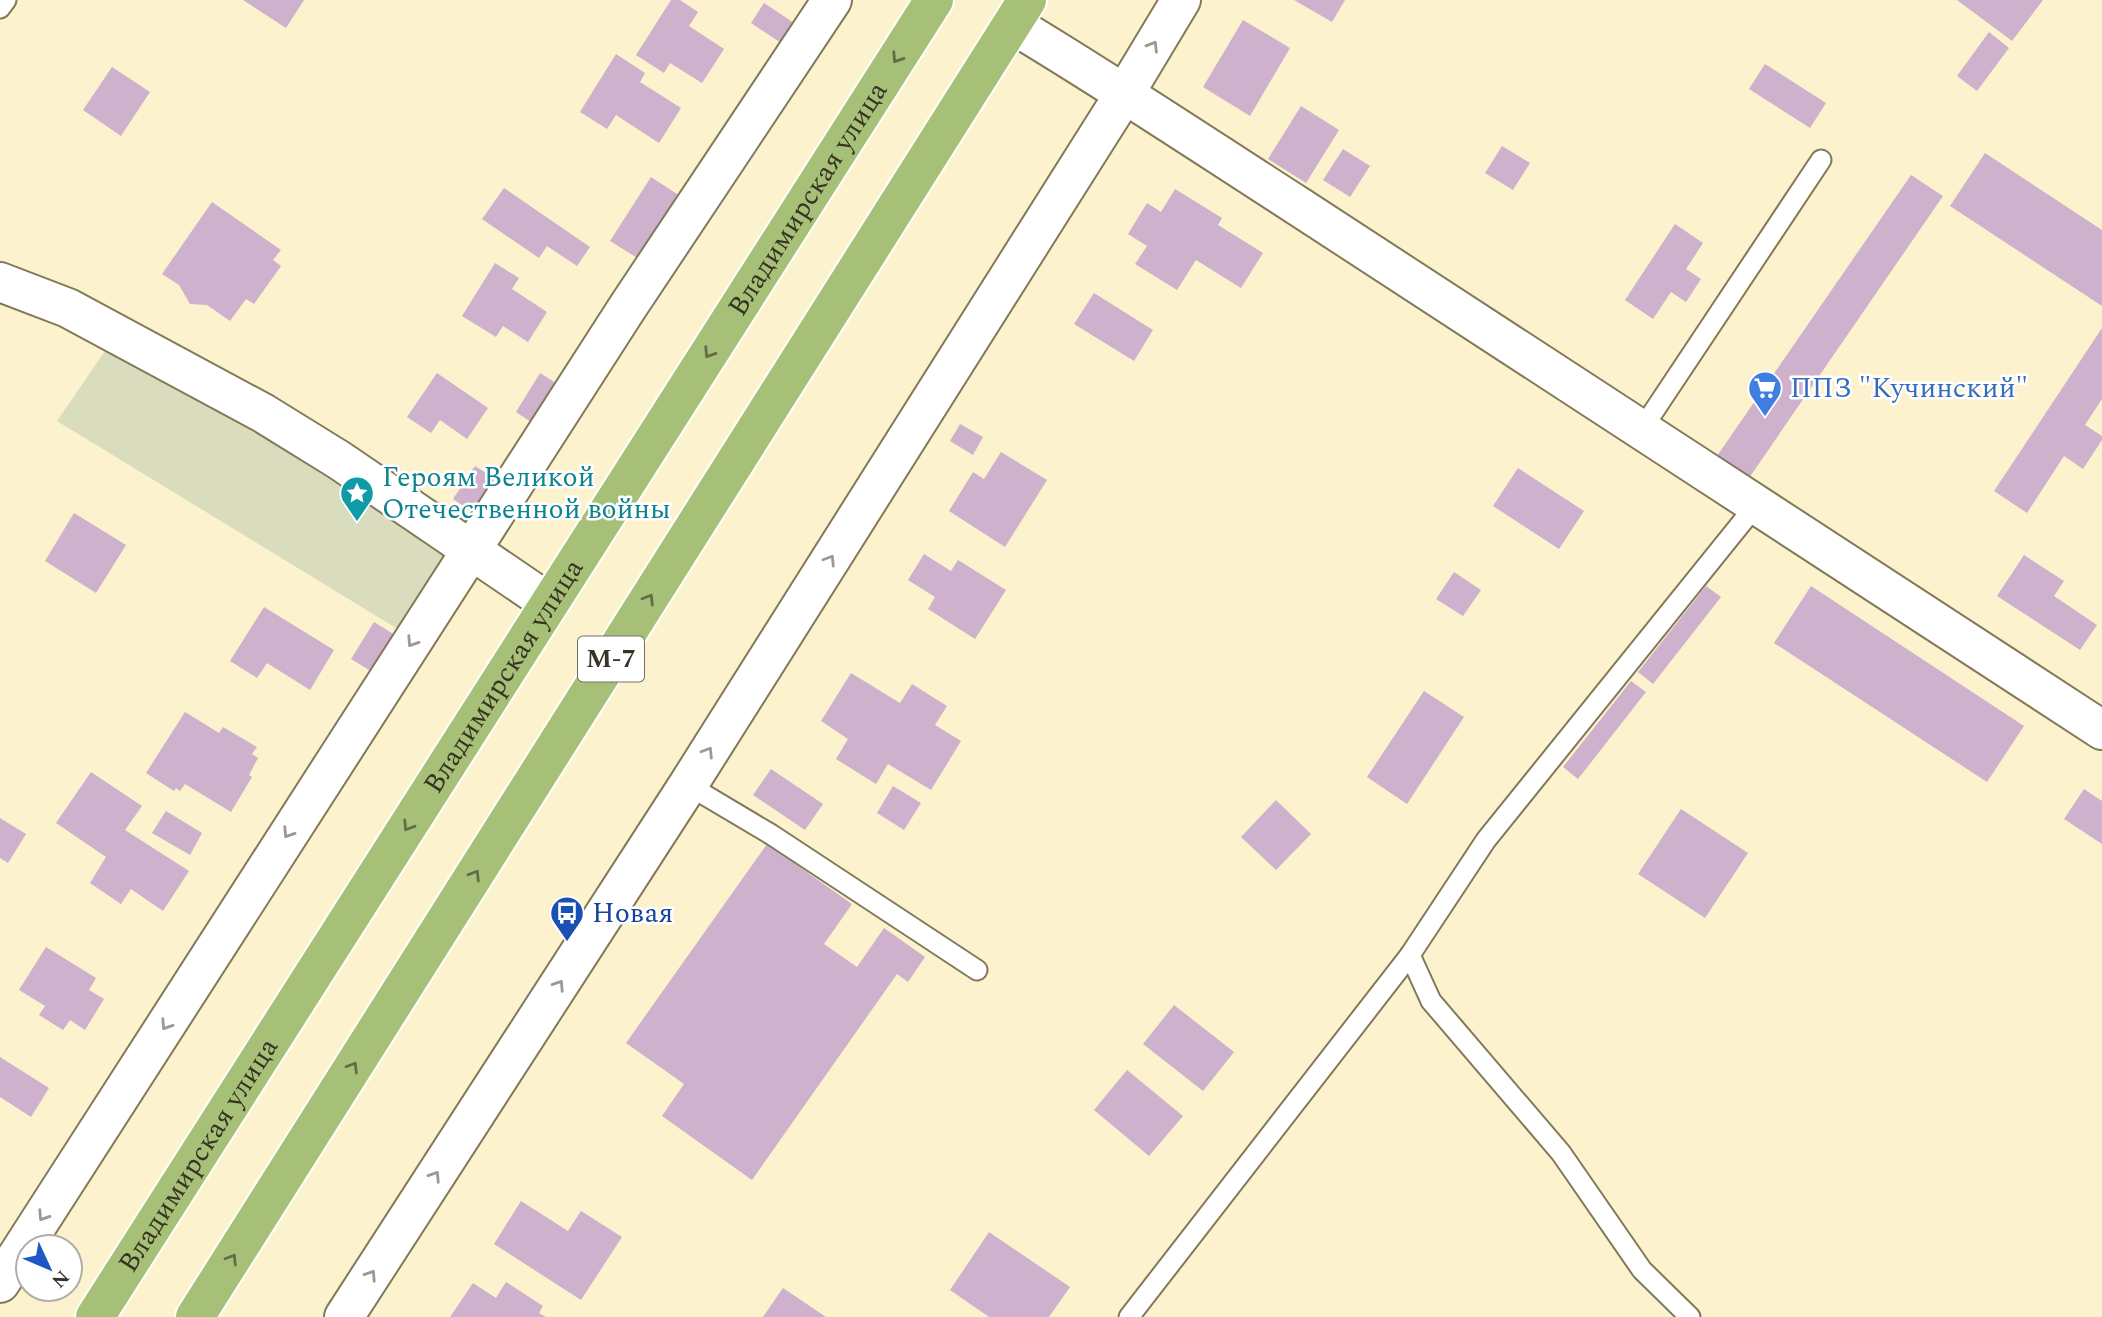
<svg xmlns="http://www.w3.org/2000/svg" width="2102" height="1317" font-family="Spectral,serif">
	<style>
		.green { fill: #d9ddbe }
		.building { fill: #ceb1cc }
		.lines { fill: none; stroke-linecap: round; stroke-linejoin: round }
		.lane-casing { stroke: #837958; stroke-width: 23 }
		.street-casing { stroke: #837958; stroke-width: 42 }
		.highway-casing { stroke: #fff; stroke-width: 42 }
		.lane { stroke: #fff; stroke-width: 19 }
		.street { stroke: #fff; stroke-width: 38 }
		.highway { stroke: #a6c177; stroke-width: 38 }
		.oneway { stroke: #9b9992 }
		.oneway2 { stroke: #636c46 }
		.labels { text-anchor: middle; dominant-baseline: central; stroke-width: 5; stroke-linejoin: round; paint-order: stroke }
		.shield { fill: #fff; stroke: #737066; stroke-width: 2 }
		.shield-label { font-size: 26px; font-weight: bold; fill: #373325 }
		.street-label { font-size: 28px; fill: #373325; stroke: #fff }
		.shop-label { font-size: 28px; fill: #366cbe; stroke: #fff; text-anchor: start }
		.culture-label { font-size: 28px; fill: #0d838f; stroke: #fff; text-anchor: start }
		.transit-label { font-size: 28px; fill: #164399; stroke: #fff; text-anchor: start }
	</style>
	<rect width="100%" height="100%" fill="#fcf2cd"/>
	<path class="green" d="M112 341 464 552 409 636 57 421Z"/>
	<g class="building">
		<path d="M243 0H304L286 28Z"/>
		<path d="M671 0H680L698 12 689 26 724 49 702 83 670 63 664 73 636 55Z"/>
		<path d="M1294 0H1345L1332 22Z"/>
		<path d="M1957 0H2043L2012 41Z"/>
		<path d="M764 3 794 23 781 43 751 23Z"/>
		<path d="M1243 20 1290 48 1250 116 1203 87Z"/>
		<path d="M1989 32 2009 48 1977 91 1957 76Z"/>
		<path d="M616 54 645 73 640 82 681 108 659 143 616 115 607 129 580 112Z"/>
		<path d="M1765 64 1826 103 1810 128 1749 89Z"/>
		<path d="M112 67 150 92 121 136 83 110Z"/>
		<path d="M1301 106 1339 130 1306 183 1268 159Z"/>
		<path d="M1502 146 1530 163 1513 190 1485 173Z"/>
		<path d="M1343 149 1370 166 1350 197 1323 180Z"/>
		<path d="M1985 153 2102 230V306L1950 206Z"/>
		<path d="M1911 175 1943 196 1749 478 1717 456Z"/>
		<path d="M651 177 680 196 639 259 610 241Z"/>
		<path d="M504 188 590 247 577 266 547 246 539 258 482 219Z"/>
		<path d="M1175 189 1222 218 1218 225 1263 253 1241 288 1196 260 1177 290 1135 264 1147 246 1128 234 1147 203 1161 212Z"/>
		<path d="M212 202 281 250 273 260 281 266 254 304 246 299 230 321 207 305 190 304 179 285 162 274Z"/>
		<path d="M1675 224 1703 243 1686 269 1701 279 1686 302 1671 292 1653 319 1625 300Z"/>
		<path d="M495 263 519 278 512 289 547 312 528 342 503 326 496 337 462 316Z"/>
		<path d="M1094 293 1153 330 1134 361 1074 324Z"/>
		<path d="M2102 328V399L2085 425 2102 436V440L2083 469 2064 456 2027 513 1994 491Z"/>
		<path d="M437 373 488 408 467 439 440 420 431 433 407 417Z"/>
		<path d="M540 373 559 385 534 424 516 412Z"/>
		<path d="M960 424 983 437 973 455 950 441Z"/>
		<path d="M1001 452 1047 480 1005 547 949 511 973 472 984 479Z"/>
		<path d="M475 466 499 481 477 515 453 499Z"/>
		<path d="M1518 468 1584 511 1559 549 1493 506Z"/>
		<path d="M74 513 126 545 96 593 45 561Z"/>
		<path d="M924 554 951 571 958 560 1006 590 975 639 928 609 935 597 908 580Z"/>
		<path d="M2024 555 2064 581 2054 596 2097 625 2080 650 1997 596Z"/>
		<path d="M1454 572 1481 590 1463 616 1436 599Z"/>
		<path d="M1706 586 1721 597 1653 684 1638 672Z"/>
		<path d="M1811 586 2024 726 1987 782 1774 643Z"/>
		<path d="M264 607 334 650 310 690 267 663 257 678 230 661Z"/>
		<path d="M374 622 403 640 379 676 351 659Z"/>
		<path d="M851 673 900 703 912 684 947 706 935 725 961 741 931 790 888 764 876 784 836 759 848 739 821 721Z"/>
		<path d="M1631 681 1646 692 1578 779 1563 767Z"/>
		<path d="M1424 691 1464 717 1407 804 1367 777Z"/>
		<path d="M185 712 219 733 223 727 257 747 252 754 258 758 249 775 252 777 231 812 185 784 180 791 176 788 174 791 146 773Z"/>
		<path d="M771 769 823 804 805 830 753 795Z"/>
		<path d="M91 772 142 806 125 830 189 871 163 911 131 889 121 904 90 883 106 857 56 823Z"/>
		<path d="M893 786 921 803 904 830 877 813Z"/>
		<path d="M2084 789 2102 801V844L2064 819Z"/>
		<path d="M1276 800 1311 834 1276 870 1241 837Z"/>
		<path d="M1681 809 1748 853 1705 918 1638 874Z"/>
		<path d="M166 811 202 833 190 855 152 833Z"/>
		<path d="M0 818 26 834 8 863 0 858Z"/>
		<path d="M767 844 852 904 824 944 857 967 884 928 925 957 908 982 897 974 752 1180 662 1116 684 1084 626 1043Z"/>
		<path d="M46 947 96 978 89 990 104 999 85 1030 70 1020 63 1030 39 1015 45 1006 19 990Z"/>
		<path d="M1174 1005 1234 1052 1203 1091 1143 1044Z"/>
		<path d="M0 1057 49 1088 31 1117 0 1097Z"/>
		<path d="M1127 1070 1183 1116 1149 1156 1094 1110Z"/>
		<path d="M521 1201 568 1231 581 1211 622 1237 581 1300 494 1244Z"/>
		<path d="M989 1232 1070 1287 1049 1317H989L950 1290Z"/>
		<path d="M506 1282 543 1306 539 1313 546 1317H450L473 1283 496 1298Z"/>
		<path d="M783 1288 826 1317H763Z"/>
	</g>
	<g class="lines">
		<g class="lane-casing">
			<g id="lane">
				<path d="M0 8 6 0"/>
				<path d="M1642 429 1821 160"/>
				<path d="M688 785 772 835 977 970"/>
				<path d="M1410 955 1431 1001 1561 1153 1642 1270 1690 1317"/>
				<path d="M1129 1317 1410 955 1486 840 1756 505"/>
			</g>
		</g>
		<g class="street-casing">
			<g id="street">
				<path d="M1012 24C1109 82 1203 145 1298 206 1567 379 1833 557 2102 730"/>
				<path d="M0 282 68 308 263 413 339 460 549 603"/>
				<path d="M0 1283 627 308 832 0"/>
				<path d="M344 1317 688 785 1125 93 1181 0"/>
			</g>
		</g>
		<g class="highway-casing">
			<g id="highway">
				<path id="s1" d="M95 1317 934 0"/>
				<path d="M195 1317 1027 0"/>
			</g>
		</g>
		<use href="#lane" class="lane"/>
		<use href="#street" class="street"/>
		<use href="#highway" class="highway"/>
	</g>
	<defs><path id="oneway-chevron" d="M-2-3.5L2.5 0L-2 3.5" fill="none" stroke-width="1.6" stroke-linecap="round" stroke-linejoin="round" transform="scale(1.75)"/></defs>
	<g class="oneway">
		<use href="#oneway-chevron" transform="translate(1153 46) rotate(-59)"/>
		<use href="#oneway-chevron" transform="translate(830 560) rotate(-58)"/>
		<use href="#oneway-chevron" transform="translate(412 642) rotate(123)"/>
		<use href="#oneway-chevron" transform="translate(708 752) rotate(-58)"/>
		<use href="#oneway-chevron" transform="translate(288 833) rotate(123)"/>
		<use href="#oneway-chevron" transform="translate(559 985) rotate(-57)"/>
		<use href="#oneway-chevron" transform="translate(166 1025) rotate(123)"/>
		<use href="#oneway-chevron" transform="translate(435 1176) rotate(-57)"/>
		<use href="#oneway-chevron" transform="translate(43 1216) rotate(123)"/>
		<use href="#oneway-chevron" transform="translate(371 1275) rotate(-57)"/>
	</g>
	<g class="oneway2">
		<use href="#oneway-chevron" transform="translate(897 58) rotate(123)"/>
		<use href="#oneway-chevron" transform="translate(709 353) rotate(123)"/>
		<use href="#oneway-chevron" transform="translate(649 599) rotate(-58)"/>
		<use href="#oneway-chevron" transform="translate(408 826) rotate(122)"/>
		<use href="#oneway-chevron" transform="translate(475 875) rotate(-58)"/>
		<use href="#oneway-chevron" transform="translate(353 1067) rotate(-58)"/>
		<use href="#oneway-chevron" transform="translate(232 1259) rotate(-58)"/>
	</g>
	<defs>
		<g id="supermarket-pin" transform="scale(1.75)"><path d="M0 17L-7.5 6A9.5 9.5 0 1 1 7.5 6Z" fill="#3f7fe0" stroke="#fff"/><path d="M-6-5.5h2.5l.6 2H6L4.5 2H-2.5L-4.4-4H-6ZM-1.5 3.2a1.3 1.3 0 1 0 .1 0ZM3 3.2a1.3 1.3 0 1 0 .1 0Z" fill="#fff"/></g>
		<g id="sight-pin" transform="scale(1.75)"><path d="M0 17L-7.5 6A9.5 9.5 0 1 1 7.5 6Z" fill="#0f9aa8" stroke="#fff"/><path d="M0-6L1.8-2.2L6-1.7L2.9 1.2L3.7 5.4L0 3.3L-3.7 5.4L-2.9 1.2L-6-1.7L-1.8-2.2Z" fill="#fff"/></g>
		<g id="bus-pin" transform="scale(1.75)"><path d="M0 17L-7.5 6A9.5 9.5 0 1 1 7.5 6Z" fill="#1a4fb4" stroke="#fff"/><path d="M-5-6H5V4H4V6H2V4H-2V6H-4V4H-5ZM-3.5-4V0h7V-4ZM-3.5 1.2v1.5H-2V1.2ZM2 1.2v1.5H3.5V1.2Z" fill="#fff"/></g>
	</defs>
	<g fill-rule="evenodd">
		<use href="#supermarket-pin" x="1765" y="388"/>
		<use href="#sight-pin" x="357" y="493"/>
		<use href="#bus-pin" x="567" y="913"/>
	</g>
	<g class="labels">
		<rect class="shield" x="578" y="636.5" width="66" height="45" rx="5"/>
		<g class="shield-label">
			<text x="611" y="659">М-7</text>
		</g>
		<g class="street-label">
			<text stroke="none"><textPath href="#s1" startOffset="1326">Владимирская улица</textPath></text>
			<text stroke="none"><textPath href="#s1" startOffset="760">Владимирская улица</textPath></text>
			<text stroke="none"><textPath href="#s1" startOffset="192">Владимирская улица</textPath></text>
		</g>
		<g class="shop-label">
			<text x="1790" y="388">ППЗ "Кучинский"</text>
		</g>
		<g class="culture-label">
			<text x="382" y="477">Героям Великой<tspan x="382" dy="32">Отечественной войны</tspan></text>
		</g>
		<g class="transit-label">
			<text x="592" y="913">Новая</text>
		</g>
	</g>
	<g transform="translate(49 1268) rotate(134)"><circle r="33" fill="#ffffff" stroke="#afada8" stroke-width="2"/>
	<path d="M0-5L12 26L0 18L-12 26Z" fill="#1e58c4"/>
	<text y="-10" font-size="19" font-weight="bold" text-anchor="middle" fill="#373325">N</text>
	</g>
</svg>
